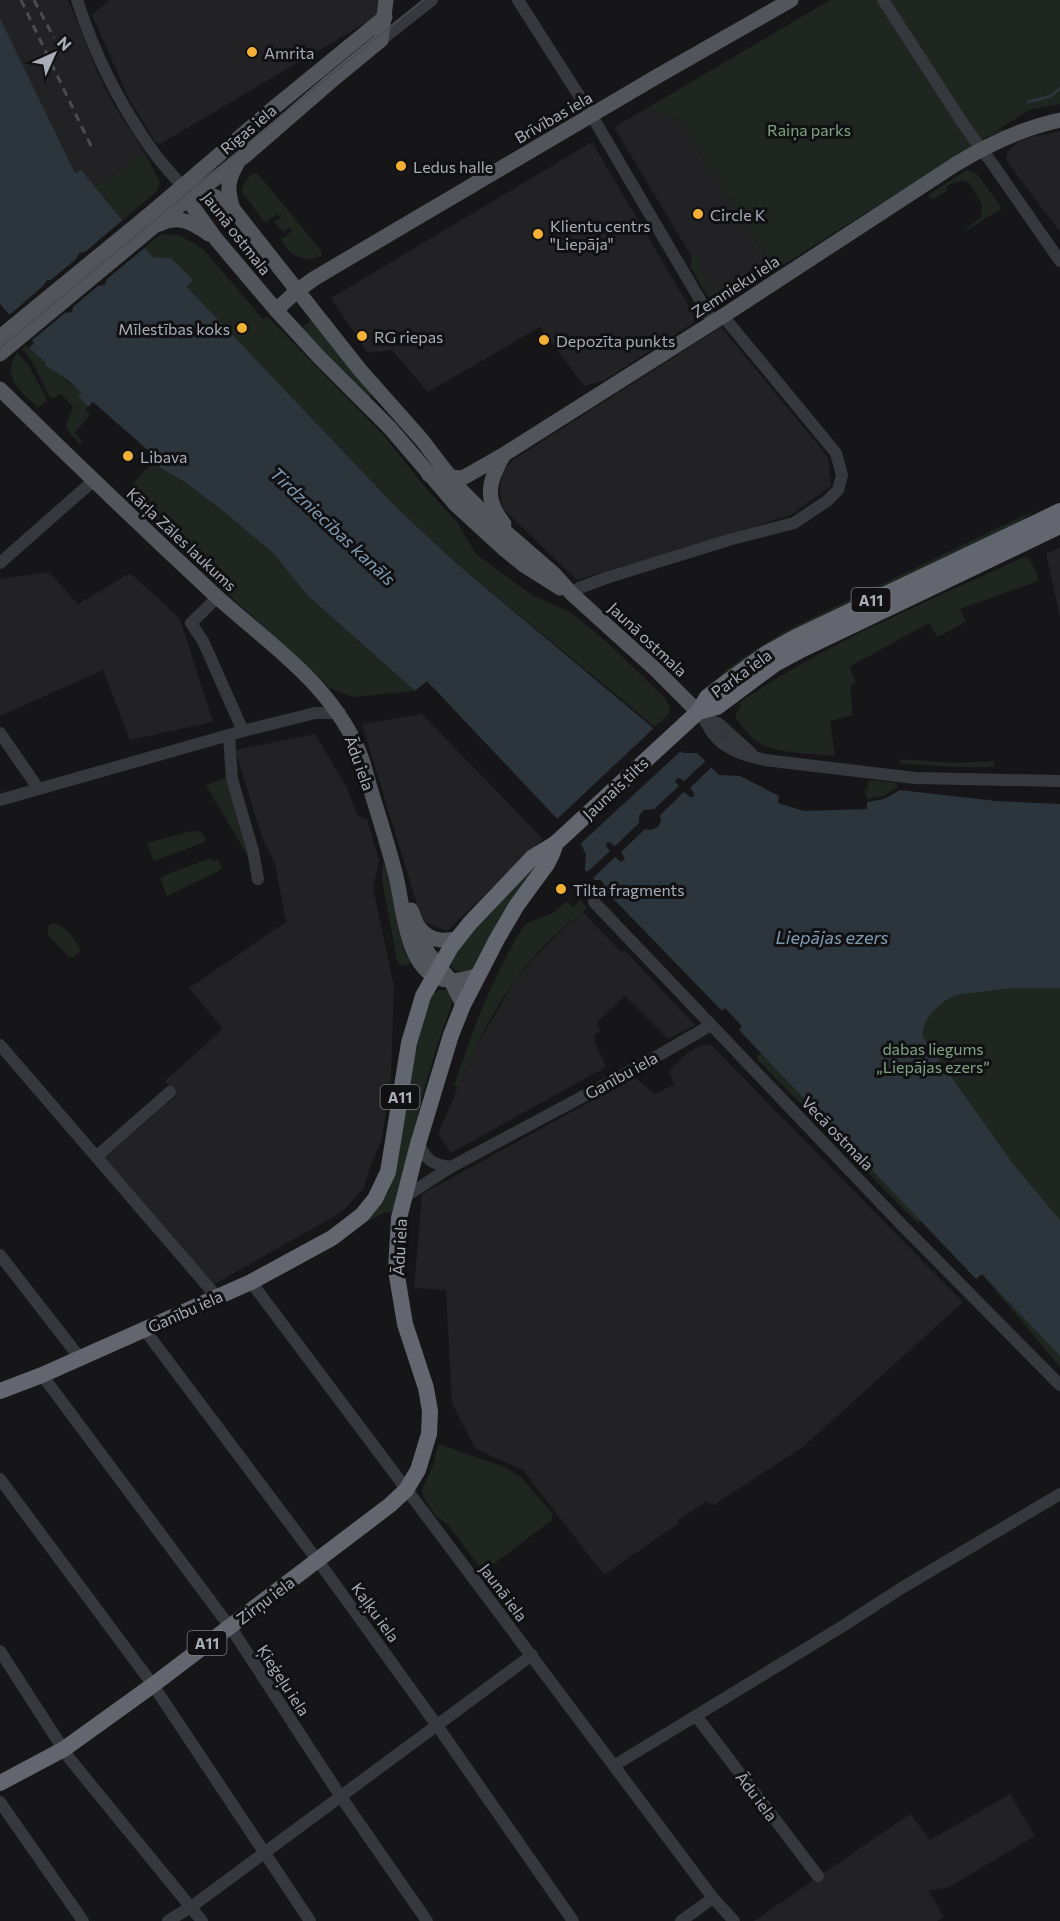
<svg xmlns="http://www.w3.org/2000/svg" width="1060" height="1921" font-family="Commissioner,sans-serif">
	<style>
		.built { fill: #222225 }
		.green { fill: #1e261f }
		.water { fill: #2c353c }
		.pier { fill: #161618 }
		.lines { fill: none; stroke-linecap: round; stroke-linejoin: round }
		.stream { stroke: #2c353c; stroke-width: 3 }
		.minor { stroke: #37383d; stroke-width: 12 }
		.major { stroke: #53555c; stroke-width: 15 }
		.highway { stroke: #63666e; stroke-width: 16 }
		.tram { stroke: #4a4c52; stroke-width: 1.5 }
		.rail { stroke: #4a4c52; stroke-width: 3; stroke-dasharray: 8 6; stroke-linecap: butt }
		.poi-dot { fill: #f2b134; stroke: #111113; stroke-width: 2 }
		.labels { text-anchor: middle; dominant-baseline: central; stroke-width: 6; stroke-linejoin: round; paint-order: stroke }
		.shield { fill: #111113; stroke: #7b7e86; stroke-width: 1.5 }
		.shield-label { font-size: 15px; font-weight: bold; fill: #a8adb8 }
		.poi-label { font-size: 16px; fill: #a8adb8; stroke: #111113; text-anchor: start }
		.street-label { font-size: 16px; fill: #a8adb8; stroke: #111113 }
		.park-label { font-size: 16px; fill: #7fa381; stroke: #111113 }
		.water-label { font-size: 18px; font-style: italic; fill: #7f9bb3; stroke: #111113 }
	</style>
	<rect width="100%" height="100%" fill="#161618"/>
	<g class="built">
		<path d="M0 0H68L99 76 114 105 145 153 95 187 81 171 75 173 0 18Z"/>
		<path d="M109 0H379L377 16 160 144 156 143 129 99 92 15Z"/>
		<path d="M649 107 681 122 775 270 727 302 721 304 713 292 614 127Z"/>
		<path d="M1060 131V232L1008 163 1006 157 1009 150 1018 142 1032 137Z"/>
		<path d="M592 142 694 315V322L605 380 584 386 540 327 428 392 392 350 368 353 331 298Z"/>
		<path d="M721 327 828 457 831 486 791 515 577 580 504 510 501 501 500 486 503 471 513 460Z"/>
		<path d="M1060 547V617L1046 554Z"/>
		<path d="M49 572 78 604 130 573 162 602 180 619 213 722 130 740 103 670 0 716V579Z"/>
		<path d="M422 714 543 839 447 931 422 921 362 724Z"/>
		<path d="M315 734 346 786 358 816 367 819 379 860 373 888 394 986 391 1078 382 1139 370 1167 364 1188 342 1212 213 1285 103 1159 177 1095 165 1081 223 1029 189 988 286 922 275 864 262 837 235 750Z"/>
		<path d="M583 912 621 952 624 950 695 1025 668 1039 625 996 598 1021V1026L601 1032 595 1034V1043L606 1067 451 1153 438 1134 472 1054 514 982 533 959 572 920 574 921Z"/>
		<path d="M703 1044 711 1045 963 1302 803 1447 712 1506 707 1501 678 1520 679 1523 604 1575 523 1470 476 1449 452 1404 446 1290 414 1288 422 1194 635 1077 654 1094 674 1085 669 1071 687 1053Z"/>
		<path d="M1010 1794 1035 1836 949 1887 929 1891 944 1917 937 1921H754L910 1814 930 1840Z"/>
	</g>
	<g class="green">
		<path d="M830 0H1060V104L1029 110 996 131 1002 129 1003 131 988 136 775 270 681 122 649 107Z"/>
		<path d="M145 153 160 183 156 192 123 220 95 187Z"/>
		<path d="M967 170 977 174 1002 208 964 232V231L981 217 982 204 970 184C962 178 954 182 947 186L946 191 934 199 930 198 928 195Z"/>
		<path d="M255 173 259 175 322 252 321 256C304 263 289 256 281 240L292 231 289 228 283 232 274 222 280 218 277 214 265 223 242 192C243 184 247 176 255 173Z"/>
		<path d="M163 234 179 235 203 249 263 319 267 316 384 436 425 487 456 521 476 554 532 595 570 612 609 644 665 698 669 706V714L655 727 456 563 397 508 187 287 193 280 171 258 153 257 145 247 158 236Z"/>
		<path d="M696 256C705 266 701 280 713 288H718L749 269 757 281C712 311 717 314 690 266L692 257Z"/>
		<path d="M313 319 371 392V397H369L307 336 302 328Z"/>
		<path d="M26 345 81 393 78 396 88 407 85 410 90 415 75 433 82 441 80 445 65 427 73 407 61 394 53 398 49 396 31 360 22 349Z"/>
		<path d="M17 353 28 364 47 400 38 408C22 392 0 376 17 353Z"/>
		<path d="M152 463 185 482 228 515 274 554 307 595 415 691 353 697 330 688 122 496Z"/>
		<path d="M1035 510 1018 523 722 676 721 674 747 655 787 630Z"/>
		<path d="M1024 557 1029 558 1037 574 1038 581 960 609 966 622 937 637 929 623 849 667 856 682 851 685 852 715 830 721 835 756C816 754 774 753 759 743 750 737 742 726 736 718V713L741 706 739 703C827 642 927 602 1024 557Z"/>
		<path d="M900 759 956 763 994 761V767C962 768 931 766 899 763Z"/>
		<path d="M225 778 250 860 206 785Z"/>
		<path d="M868 780 897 783V788L883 796 867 799 865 790H868Z"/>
		<path d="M196 830 197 832 200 831 206 840 202 843 154 861 147 843Z"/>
		<path d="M1060 844V1367L981 1273 921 1221 918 1224 756 1058 957 846Z"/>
		<path d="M211 858 213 861 217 859 222 867 219 871 167 896 160 877Z"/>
		<path d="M383 861C400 892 391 932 411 963L405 966 401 965 397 961 382 879Z"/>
		<path d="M540 861 472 970 464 974 455 970 449 964 461 939Z"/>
		<path d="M580 900 587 908 573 921 571 920C558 933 544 945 532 959 500 996 477 1041 458 1087L454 1085C474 1028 491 979 523 927L527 923 555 912 567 901 573 907Z"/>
		<path d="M53 923C63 924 79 942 80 951L74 957H69L48 935V927Z"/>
		<path d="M439 990H446L451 994 452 1003 437 1046 423 1093 394 1214 386 1212 356 1227 376 1210 390 1189 398 1159 413 1063 427 1004 432 994Z"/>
		<path d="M438 1444 502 1466 521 1477 552 1513V1520L490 1567H480L448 1525 435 1515 423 1496 422 1490 433 1466Z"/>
	</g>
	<path class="water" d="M0 18 75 173 81 170 153 257 171 258 193 280 187 287 397 508 456 563 683 753H697L719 775 740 776 779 796 778 803 804 811 867 809V802L884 799 900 790 996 801 1060 804V988H1011L955 995C940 1002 920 1020 923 1037L1013 1164 1060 1220V1356L982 1274 976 1279 739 1030 742 1026 725 1008 722 1011 602 887 604 884 601 880H595L585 870 586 855 581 844 427 681 415 691 307 595 274 554 228 515 185 482 152 463 157 458 93 402 88 407 78 396 81 393 68 380 45 365 46 363 29 348 34 343 0 304Z"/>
	<g class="pier">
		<path d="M125 218 148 245 107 279 105 285 98 286 73 307 72 312 65 313 30 342 7 317 43 286 47 280H51L77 258 79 253 85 252Z"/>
		<path d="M657 725 683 749 578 846 556 820Z"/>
		<path d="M708 759 714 765 690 788 694 793 693 797H690L684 792 660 815 661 821 658 827 651 830 645 829 621 852 625 859 621 862 615 857 591 880 585 874 610 851 606 846 607 843 610 842 615 846 639 823V816L644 810 654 809 679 786 675 782 676 779 679 778 684 781Z"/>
	</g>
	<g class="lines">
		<path class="stream" d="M1028 102 1051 96 1060 88"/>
		<g class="minor">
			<path d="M77 0C94 53 120 105 152 150 161 163 172 174 182 186"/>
			<path d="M518 0 592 116 713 322"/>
			<path d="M883 0 966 128 994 166 1060 261"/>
			<path d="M381 40 432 0"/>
			<path d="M0 563 93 481"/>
			<path d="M572 594 579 588 609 577 732 539 794 523 827 501 838 490 842 475 836 453 723 316"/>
			<path d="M218 597 191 623 203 641 243 731"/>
			<path d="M698 712C705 719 708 727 714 735 725 750 748 756 765 760L915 778 1060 781"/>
			<path d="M706 720 718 723 751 753"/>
			<path d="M0 733 38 788"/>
			<path d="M229 735 232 779 253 851 258 879"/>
			<path d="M0 800 243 731 315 713H340"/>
			<path d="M594 902 900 1223 1060 1385"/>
			<path d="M0 1045 217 1297"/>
			<path d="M418 1144C428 1161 431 1164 451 1167"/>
			<path d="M97 1156 170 1092"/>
			<path d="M406 1196 451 1167 647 1062 711 1025"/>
			<path d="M0 1255 80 1358"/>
			<path d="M251 1282 713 1898 734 1921"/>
			<path d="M144 1329 324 1569 436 1724 573 1921"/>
			<path d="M42 1375 233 1631 341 1797 427 1921"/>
			<path d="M0 1479 153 1685 310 1921"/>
			<path d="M0 1651 69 1758 202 1921"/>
			<path d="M697 1717 818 1876"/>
			<path d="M615 1765 843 1626 900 1589 1060 1494"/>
			<path d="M0 1802 83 1921"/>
			<path d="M168 1921 191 1907 532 1655"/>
			<path d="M681 1921 713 1898"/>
		</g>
		<g class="major">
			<path d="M182 186 216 197 233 209 360 370 422 440 458 487 485 514 554 574 572 594 655 669 698 712"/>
			<path d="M182 186 188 200 216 239 276 310 320 358 390 428 455 504 504 549 525 566 560 588"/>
			<path d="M233 209C227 191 227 180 237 164"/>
			<path d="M160 224C178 214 193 223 209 234"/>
			<path d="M276 310 298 290 315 278 656 77 791 0"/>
			<path d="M0 337 151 213 276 106 385 17"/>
			<path d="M0 354 170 213 246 155 330 82 381 40 386 0"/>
			<path d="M0 389C71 459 143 528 216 596 267 642 328 682 357 747 364 761 367 779 372 794 380 820 388 846 395 872 403 901 404 959 434 976 449 984 463 980 478 975"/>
			<path d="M503 456C488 482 484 499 504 524"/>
			<path d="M429 475 462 478 468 475 503 455 723 316 956 164C989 144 1023 128 1060 120"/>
			<path d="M411 910 428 953 451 981 463 1005"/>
			<path d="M418 926C428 940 440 942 457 939"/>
		</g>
		<g class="highway">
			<path d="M698 712 717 707 775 664 803 649 1060 526"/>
			<path d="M0 1391 42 1375 251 1282 332 1238 362 1215 375 1199 388 1172 409 1043 423 996 451 947 470 923 533 857 556 843 698 712 707 697 724 684 767 653 796 637 1060 511"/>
			<path d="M0 1783 64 1749 153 1685 390 1505 406 1490 418 1470 429 1434 430 1411 426 1388 405 1324 396 1270 399 1218 418 1144 451 1035 463 1005 497 939 517 905 547 864 552 854 556 843"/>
		</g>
		<path class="tram" d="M0 348 288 110 423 0"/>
		<g class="rail">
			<path d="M21 0 91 146"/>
			<path d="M34 0 54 38"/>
		</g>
	</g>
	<g class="poi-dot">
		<circle cx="252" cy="52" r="6"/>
		<circle cx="401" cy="166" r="6"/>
		<circle cx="698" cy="214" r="6"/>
		<circle cx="538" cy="234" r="6"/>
		<circle cx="242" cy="328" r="6"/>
		<circle cx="362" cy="336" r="6"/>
		<circle cx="544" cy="340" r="6"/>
		<circle cx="128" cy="456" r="6"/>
		<circle cx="561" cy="889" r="6"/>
	</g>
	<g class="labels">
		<g class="shield">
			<rect x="851.5" y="588" width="39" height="24" rx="4.5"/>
			<rect x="380.5" y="1085" width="39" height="24" rx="4.5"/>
			<rect x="187.5" y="1631" width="39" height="24" rx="4.5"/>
		</g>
		<g class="shield-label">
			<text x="871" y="600">A11</text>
			<text x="400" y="1097">A11</text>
			<text x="207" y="1643">A11</text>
		</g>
		<g class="poi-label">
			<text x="264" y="52">Amrita</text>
			<text x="413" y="166">Ledus halle</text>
			<text x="710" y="214">Circle K</text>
			<text x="550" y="225">Klientu centrs<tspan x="550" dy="18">"Liepāja"</tspan></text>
			<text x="230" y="328" text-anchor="end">Mīlestības koks</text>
			<text x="374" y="336">RG riepas</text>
			<text x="556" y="340">Depozīta punkts</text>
			<text x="140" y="456">Libava</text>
			<text x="573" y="889">Tilta fragments</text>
		</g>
		<g class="street-label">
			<text transform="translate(553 117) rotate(-30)">Brīvības iela</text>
			<text transform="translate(248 129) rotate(-40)">Rīgas iela</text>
			<text transform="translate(237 233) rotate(52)">Jaunā ostmala</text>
			<text transform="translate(735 286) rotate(-33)">Zemnieku iela</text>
			<text transform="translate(182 539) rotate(43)">Kārļa Zāles laukums</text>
			<text transform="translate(648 639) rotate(43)">Jaunā ostmala</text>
			<text transform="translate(741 673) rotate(-36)">Parka iela</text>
			<text transform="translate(360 763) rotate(70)">Ādu iela</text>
			<text transform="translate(615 788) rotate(-43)">Jaunais tilts</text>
			<text transform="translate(621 1075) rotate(-29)">Ganību iela</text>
			<text transform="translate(838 1133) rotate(46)">Vecā ostmala</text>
			<text transform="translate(399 1247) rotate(-87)">Ādu iela</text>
			<text transform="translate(185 1311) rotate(-24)">Ganību iela</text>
			<text transform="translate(504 1592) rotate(53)">Jaunā iela</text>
			<text transform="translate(265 1600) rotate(-37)">Zirņu iela</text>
			<text transform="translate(376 1612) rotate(54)">Kaļķu iela</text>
			<text transform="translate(284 1680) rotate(57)">Ķieģeļu iela</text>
			<text transform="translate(757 1796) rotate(53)">Ādu iela</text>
		</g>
		<g class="park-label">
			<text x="809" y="129">Raiņa parks</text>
			<text x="933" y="1048">dabas liegums<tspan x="933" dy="18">„Liepājas ezers”</tspan></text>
		</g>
		<g class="water-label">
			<text transform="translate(333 526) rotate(43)">Tirdzniecības kanāls</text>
			<text x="832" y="937">Liepājas ezers</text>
		</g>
	</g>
	<g transform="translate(54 54) rotate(45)" stroke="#111113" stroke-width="4.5" paint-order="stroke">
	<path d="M0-4.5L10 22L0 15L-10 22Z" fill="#a8adb8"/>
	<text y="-9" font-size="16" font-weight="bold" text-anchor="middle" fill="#a8adb8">N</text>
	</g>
</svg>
